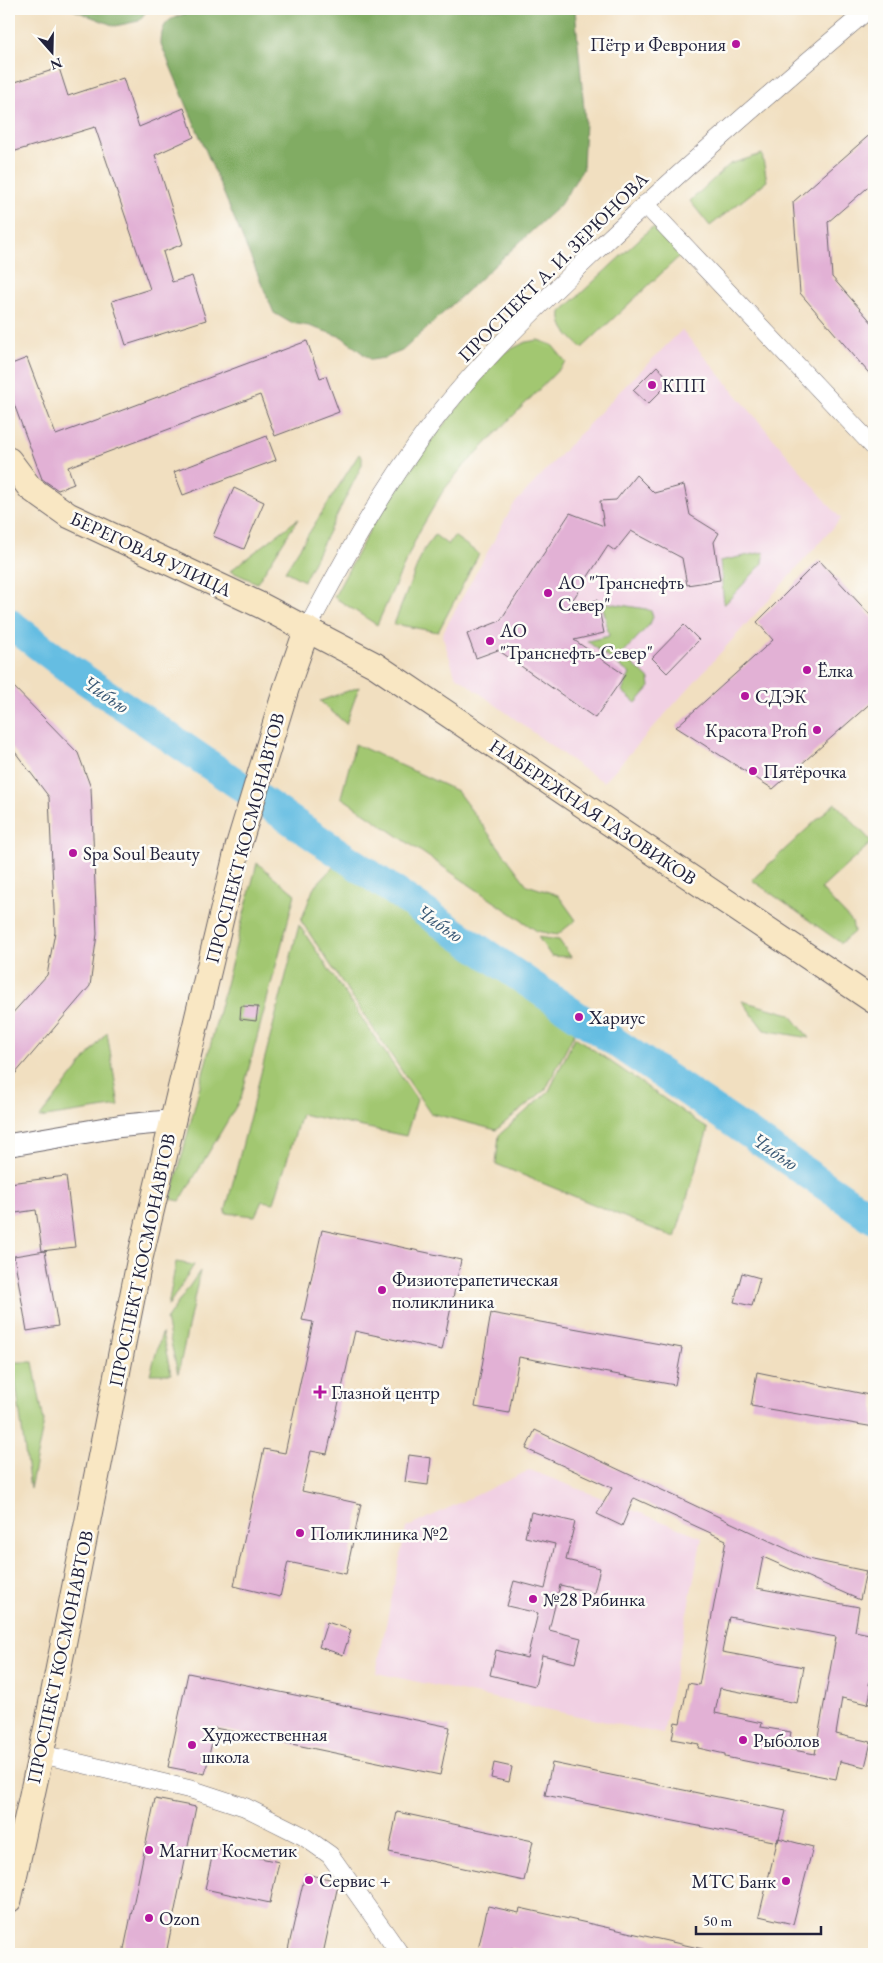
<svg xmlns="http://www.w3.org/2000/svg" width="883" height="1963" font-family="'EB Garamond',serif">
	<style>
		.built { fill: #f1d0e3 }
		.green { fill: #a2c771; stroke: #627456 }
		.forest { fill: #81ac63; stroke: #52674f }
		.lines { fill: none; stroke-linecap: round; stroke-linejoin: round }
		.river { stroke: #65bde2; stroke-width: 30 }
		.building { fill: #e2b1d5; fill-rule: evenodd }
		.minor-casing { stroke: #6a646a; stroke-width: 19 }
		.tertiary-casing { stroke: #6a646a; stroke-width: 24 }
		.secondary-casing { stroke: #6a646a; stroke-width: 27 }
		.minor { stroke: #fff; stroke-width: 18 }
		.tertiary { stroke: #fff; stroke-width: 22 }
		.secondary { stroke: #f9e7c3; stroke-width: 25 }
		.poi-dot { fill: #b5179e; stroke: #fdfcf7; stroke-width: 2 }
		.labels { text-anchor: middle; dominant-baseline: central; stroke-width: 5; stroke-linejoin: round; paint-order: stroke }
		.poi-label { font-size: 19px; fill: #22223b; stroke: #fdfcf7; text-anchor: start }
		.street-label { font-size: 19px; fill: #22223b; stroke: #fdfcf7 }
		.water-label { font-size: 20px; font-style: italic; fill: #395875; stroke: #fdfcf7 }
	</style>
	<rect width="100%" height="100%" fill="#fdfcf7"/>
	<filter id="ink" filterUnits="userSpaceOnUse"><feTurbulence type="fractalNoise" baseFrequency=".02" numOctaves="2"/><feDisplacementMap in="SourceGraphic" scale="10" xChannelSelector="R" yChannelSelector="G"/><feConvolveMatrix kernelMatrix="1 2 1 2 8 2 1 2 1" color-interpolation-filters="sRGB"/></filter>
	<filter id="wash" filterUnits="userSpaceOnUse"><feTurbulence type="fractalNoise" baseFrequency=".0096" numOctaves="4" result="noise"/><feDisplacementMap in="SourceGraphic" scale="20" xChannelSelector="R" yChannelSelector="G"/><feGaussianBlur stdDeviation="1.12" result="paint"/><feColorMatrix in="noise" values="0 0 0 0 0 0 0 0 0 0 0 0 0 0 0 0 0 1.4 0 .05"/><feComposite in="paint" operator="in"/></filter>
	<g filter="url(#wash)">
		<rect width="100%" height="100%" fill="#f1dfc0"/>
		<g class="built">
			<path d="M682 330 841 519 604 782 583 769 455 675 442 634 514 504 620 391Z"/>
			<path d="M530 1470 702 1537 663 1734 376 1673 406 1528Z"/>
		</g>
		<g class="green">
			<path d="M762 154 767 181 710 226 690 201 730 164Z"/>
			<path d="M658 227 684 252 582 348C571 337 559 329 561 312L650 229Z"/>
			<path d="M538 340 552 345 566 362 461 469 443 491 419 532 377 625 334 597 373 524 436 434 503 353 526 342Z"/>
			<path d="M359 454 362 457V465L304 581 285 571Z"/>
			<path d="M298 519 257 583 230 571Z"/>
			<path d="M435 535 448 545 454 536 479 554 438 632 394 624 423 551Z"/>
			<path d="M764 552 763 563 724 605 720 561Z"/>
			<path d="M602 602 646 609 651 611 653 617 650 624 622 654 649 679 650 687 636 703 622 691 630 674 587 641 609 636Z"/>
			<path d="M359 687 346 724 320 701Z"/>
			<path d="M355 744 457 791 527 885 558 895 576 920 557 935 537 931 341 797Z"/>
			<path d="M835 803 872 842 821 889 852 922 854 932 841 943 752 880Z"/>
			<path d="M338 862 577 1028 546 1089 496 1130 430 1113 301 921 314 887Z"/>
			<path d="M257 863 295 894 241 1098 180 1201 171 1199Z"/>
			<path d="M299 925 417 1100 406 1136 301 1114 274 1203 262 1201 255 1216 225 1213Z"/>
			<path d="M538 937 559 940 571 957 551 956Z"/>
			<path d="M742 1001 790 1014 809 1038 764 1030Z"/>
			<path d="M107 1032 119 1106 39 1118Z"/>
			<path d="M575 1037 708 1129 675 1238 496 1164 499 1135 549 1091Z"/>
			<path d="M176 1262 194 1265 168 1306Z"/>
			<path d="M200 1271 178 1374 166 1320Z"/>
			<path d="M162 1333 171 1374H150Z"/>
			<path d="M13 1362H33L44 1422 30 1489Z"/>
		</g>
		<g class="forest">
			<path d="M71 9H148L139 21 115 26Z"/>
			<path d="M197 9H575L585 120 583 169 560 205 402 351 384 358 371 360 342 337 309 326 291 323 274 313 161 44C161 15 176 19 197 9Z"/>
		</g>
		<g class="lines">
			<path class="river" d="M9 623 68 668 874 1219"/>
		</g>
		<g id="blocks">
			<g class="building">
				<path d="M59 68 68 96 123 78 139 127 184 108 194 137 155 155 183 244 163 252 172 282 192 276 206 320 126 345 112 301 150 289 95 127 9 153V84Z"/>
				<path d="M874 131V182L828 222 832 277 874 325V379L800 293 793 202Z"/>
				<path d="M307 341 320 378 326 376 339 412 275 436 260 395 68 467 74 484 58 490 42 479 9 391V365L27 358 56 435Z"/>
				<path d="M657 366 671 381 648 404 633 390Z"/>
				<path d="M267 436 276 460 183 495 174 472Z"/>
				<path d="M636 475 654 493 684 485 690 515 719 533 714 542 720 580 687 585 682 558 631 531 615 551 608 546 568 607 597 600 604 633 574 640 625 675 595 718 498 650 476 658 467 634 500 621 570 513 604 526 600 501 616 500Z"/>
				<path d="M234 488 264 502 244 549 213 536Z"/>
				<path d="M819 560 874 619V700L773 789 676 727 773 640 757 622Z"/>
				<path d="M684 625 699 640 667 673 652 658Z"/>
				<path d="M9 682 78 753 91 788 97 934 90 986 9 1081V1017L47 975 55 932 49 797 9 744Z"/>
				<path d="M241 1006 258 1007 256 1021 240 1019Z"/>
				<path d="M66 1176 75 1247 42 1251 36 1210 9 1214V1183Z"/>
				<path d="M322 1230 461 1260 442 1350 355 1331 327 1454 311 1451 302 1491 361 1504 346 1574 288 1562 280 1597 234 1586 264 1449 285 1453 313 1322 302 1320Z"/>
				<path d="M45 1251 58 1326 27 1331 14 1256Z"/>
				<path d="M742 1273 760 1278 752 1306 734 1302Z"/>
				<path d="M491 1313 682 1348 675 1385 519 1357 509 1413 475 1407Z"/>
				<path d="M757 1372 874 1396V1427L751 1406Z"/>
				<path d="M535 1430 808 1559 866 1571 860 1600 763 1557 757 1588 859 1607 855 1631 874 1635V1662L869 1685 872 1686 868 1704 842 1698 836 1734 871 1742 865 1767 840 1761 836 1779 725 1757V1754L698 1748 699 1744 672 1739 675 1722 680 1723 688 1683 699 1685 726 1540 634 1498 622 1526 597 1514 612 1488 526 1449ZM729 1617 836 1637 815 1754 788 1749 791 1732 761 1727 762 1723 715 1713 720 1688 797 1703 804 1667 722 1652Z"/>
				<path d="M409 1455 431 1458 428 1485 405 1482Z"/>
				<path d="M531 1512 575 1522 566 1560 600 1568 594 1593 560 1585 549 1630 581 1638 575 1663 542 1655 535 1686 490 1675 496 1650 527 1658 538 1613 507 1606 514 1581 545 1589 555 1544 525 1537Z"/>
				<path d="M327 1622 351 1630 343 1655 319 1647Z"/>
				<path d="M188 1673 450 1727 440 1775 215 1728 205 1774 168 1767Z"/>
				<path d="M494 1763 512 1767 509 1782 491 1778Z"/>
				<path d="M552 1763 786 1811 778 1842 545 1795Z"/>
				<path d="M155 1799 196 1807 166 1954H123Z"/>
				<path d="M397 1812 533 1841 524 1881 389 1852Z"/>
				<path d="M778 1838 813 1847 793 1924 759 1916Z"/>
				<path d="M214 1848 279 1862 270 1903 205 1889Z"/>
				<path d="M305 1874 335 1880 338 1885 323 1954H287Z"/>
				<path d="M488 1906 519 1913 520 1908 703 1949 702 1954H540L511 1948 509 1954H477Z"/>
			</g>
		</g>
	</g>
	<g filter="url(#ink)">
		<use href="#blocks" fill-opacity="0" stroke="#6a646a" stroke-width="1"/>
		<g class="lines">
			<g class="minor-casing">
				<g id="minor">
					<path d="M645 204 874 447"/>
					<path d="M307 629C345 557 384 487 433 422 475 367 531 313 581 265 674 176 771 92 869 9"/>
					<path d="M41 1754 193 1790 245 1807 303 1836 330 1855 400 1954"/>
				</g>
			</g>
			<g class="tertiary-casing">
				<path id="tertiary" d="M9 1145 120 1126 173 1121"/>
			</g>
			<g class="secondary-casing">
				<g id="secondary">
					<path d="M9 460 30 488 68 515 262 606 375 665 874 1001"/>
					<path d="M9 1900 47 1726 140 1258 238 847 286 689 307 629"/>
				</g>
			</g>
			<use href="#minor" class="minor"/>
			<use href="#tertiary" class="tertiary"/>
			<use href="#secondary" class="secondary"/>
		</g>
	</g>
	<g class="poi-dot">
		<circle cx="736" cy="44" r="5"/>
		<circle cx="652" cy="385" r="5"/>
		<circle cx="548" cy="593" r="5"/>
		<circle cx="490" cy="641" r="5"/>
		<circle cx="807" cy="670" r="5"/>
		<circle cx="745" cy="696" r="5"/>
		<circle cx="817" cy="730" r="5"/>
		<circle cx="753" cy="771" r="5"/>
		<circle cx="73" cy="853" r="5"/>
		<circle cx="579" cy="1017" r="5"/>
		<circle cx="382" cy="1290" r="5"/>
		<path d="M317.5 1384.5h5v5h5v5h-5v5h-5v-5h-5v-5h5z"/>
		<circle cx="300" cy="1533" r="5"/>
		<circle cx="533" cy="1599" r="5"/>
		<circle cx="743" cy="1740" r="5"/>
		<circle cx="192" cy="1745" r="5"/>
		<circle cx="149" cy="1850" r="5"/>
		<circle cx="309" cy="1880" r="5"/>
		<circle cx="786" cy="1881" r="5"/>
		<circle cx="149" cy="1918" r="5"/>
	</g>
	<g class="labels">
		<g class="poi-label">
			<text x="726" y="44" text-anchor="end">Пётр и Феврония</text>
			<text x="662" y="385">КПП</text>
			<text x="558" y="582">АО "Транснефть<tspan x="558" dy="22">Север"</tspan></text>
			<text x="500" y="630">АО<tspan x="500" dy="22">"Транснефть-Север"</tspan></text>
			<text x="817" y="670">Ёлка</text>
			<text x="755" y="696">СДЭК</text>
			<text x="807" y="730" text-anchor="end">Красота Profi</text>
			<text x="763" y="771">Пятёрочка</text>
			<text x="83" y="853">Spa Soul Beauty</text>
			<text x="589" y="1017">Хариус</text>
			<text x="392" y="1279">Физиотерапетическая<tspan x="392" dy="22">поликлиника</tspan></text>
			<text x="331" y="1392">Глазной центр</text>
			<text x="310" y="1533">Поликлиника №2</text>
			<text x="543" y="1599">№28 Рябинка</text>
			<text x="202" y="1734">Художественная<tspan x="202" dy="22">школа</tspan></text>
			<text x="753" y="1740">Рыболов</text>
			<text x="159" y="1850">Магнит Косметик</text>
			<text x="319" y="1880">Сервис +</text>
			<text x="776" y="1881" text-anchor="end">МТС Банк</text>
			<text x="159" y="1918">Ozon</text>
		</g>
		<g class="street-label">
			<text transform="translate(553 267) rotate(-45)">ПРОСПЕКТ А. И. ЗЕРЮНОВА</text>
			<text transform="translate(151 554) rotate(25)">БЕРЕГОВАЯ УЛИЦА</text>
			<text transform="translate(593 812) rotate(34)">НАБЕРЕЖНАЯ ГАЗОВИКОВ</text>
			<text transform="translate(245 838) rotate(-75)">ПРОСПЕКТ КОСМОНАВТОВ</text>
			<text transform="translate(142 1260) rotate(-78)">ПРОСПЕКТ КОСМОНАВТОВ</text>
			<text transform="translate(60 1657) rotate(-78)">ПРОСПЕКТ КОСМОНАВТОВ</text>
		</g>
		<g class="water-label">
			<text transform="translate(106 694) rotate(34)">Чибью</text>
			<text transform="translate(440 923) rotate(34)">Чибью</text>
			<text transform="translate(775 1151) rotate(34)">Чибью</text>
		</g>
	</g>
	<rect width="883" height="1963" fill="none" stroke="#fdfcf7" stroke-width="30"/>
	<g transform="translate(52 52) rotate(160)" stroke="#fdfcf7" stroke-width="4" paint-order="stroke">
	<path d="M0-4L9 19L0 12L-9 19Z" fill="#22223b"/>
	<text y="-8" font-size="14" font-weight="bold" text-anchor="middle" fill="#22223b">N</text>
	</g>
	<path d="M696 1926v8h125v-8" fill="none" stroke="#22223b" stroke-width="2.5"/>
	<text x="703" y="1926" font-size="15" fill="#22223b" stroke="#fdfcf7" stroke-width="4" paint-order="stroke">50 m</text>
</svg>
